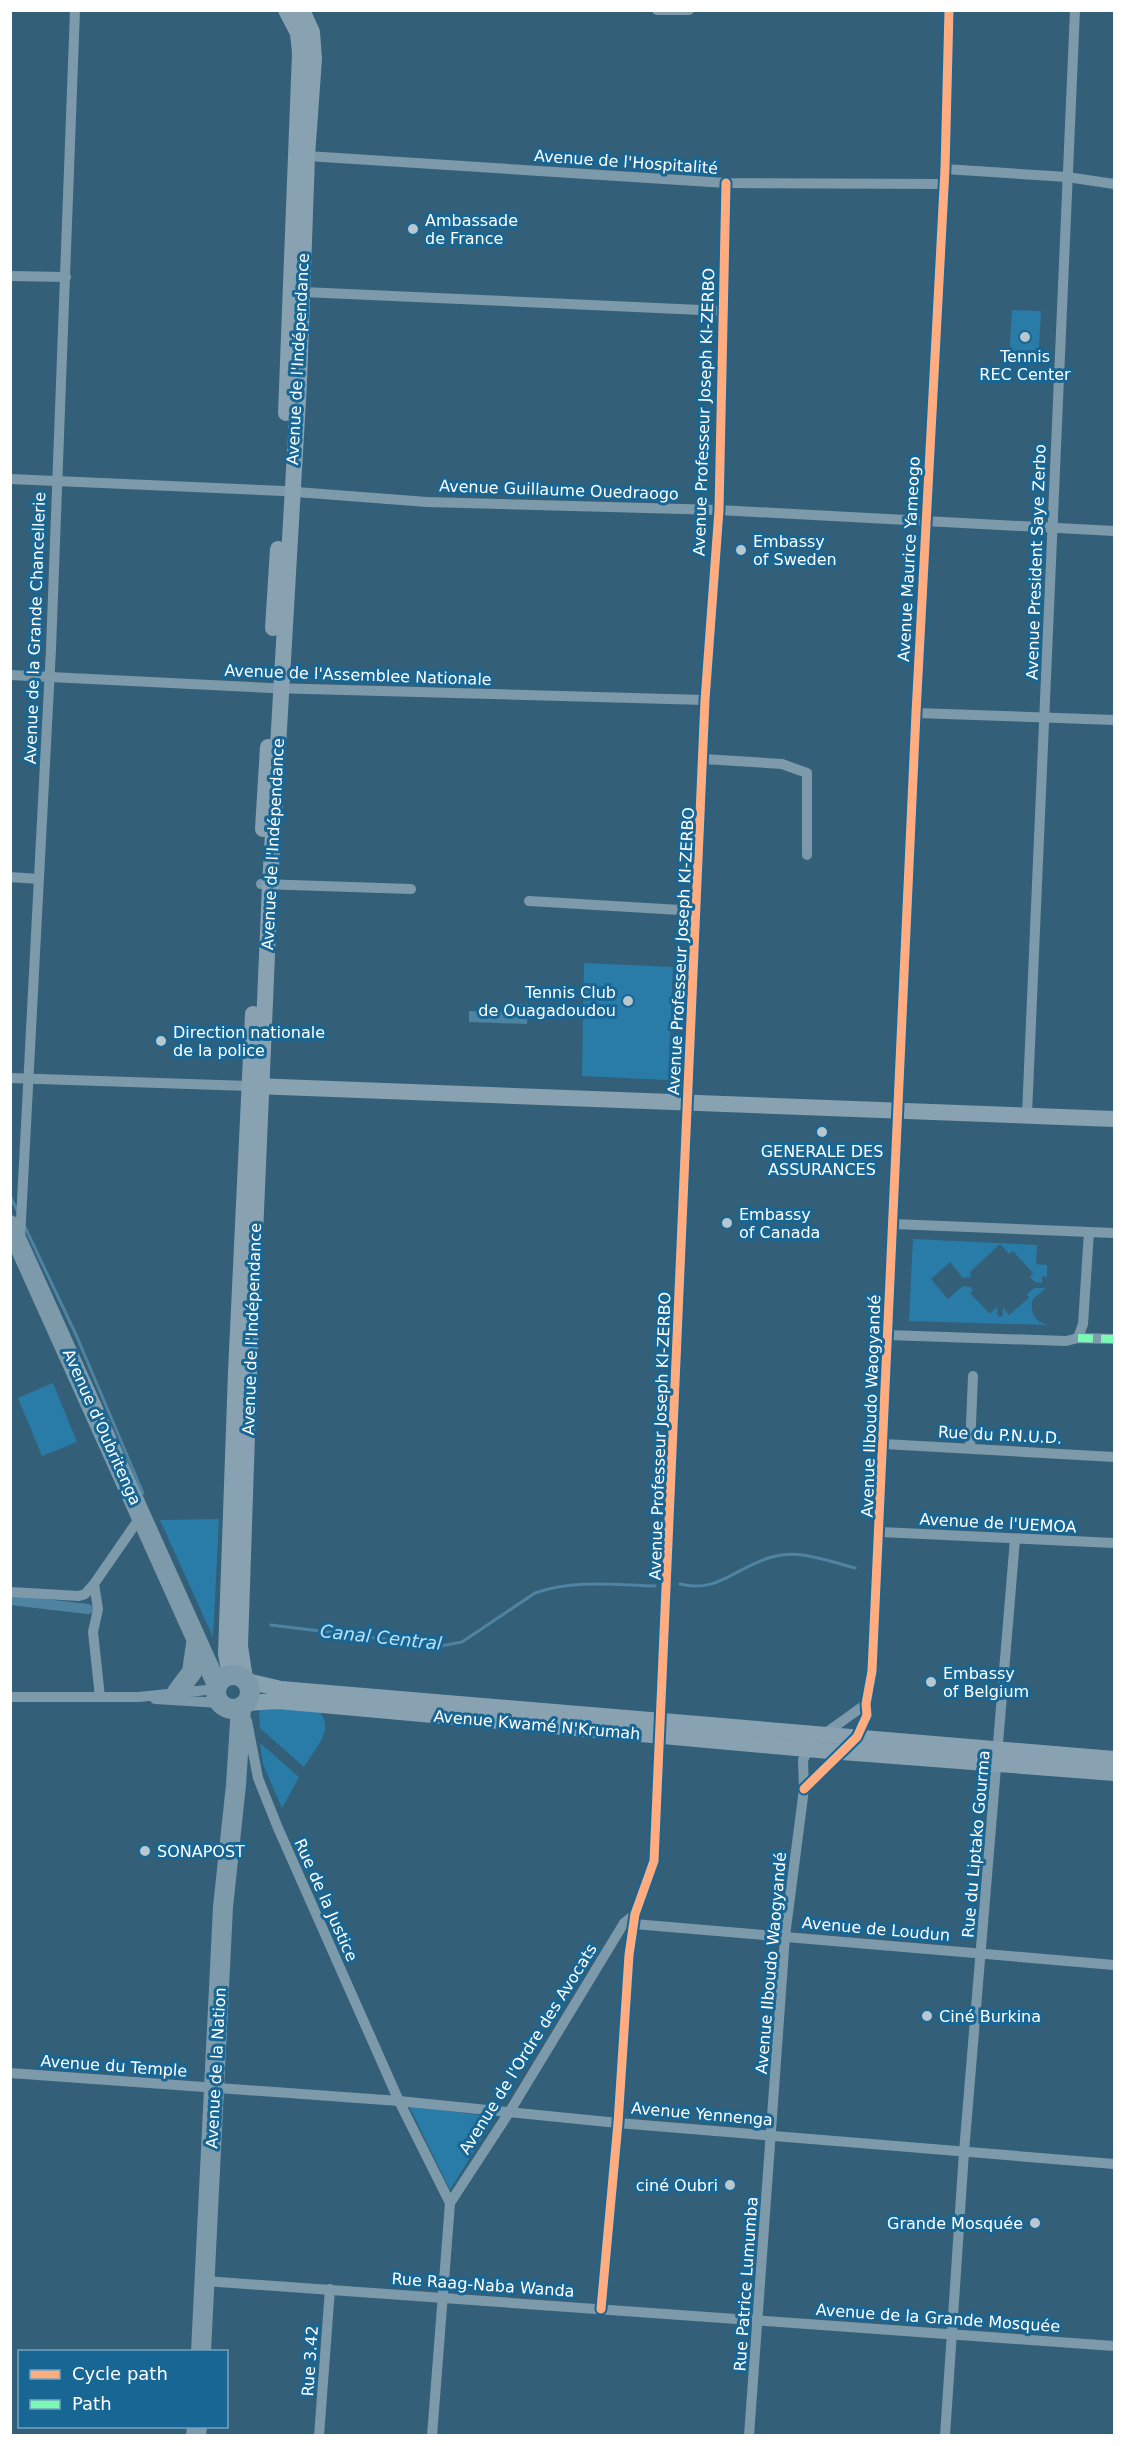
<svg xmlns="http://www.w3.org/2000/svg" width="1125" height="2446" font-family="'DejaVu Sans',sans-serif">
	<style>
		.green { fill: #2a7ca8 }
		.water { fill: #4e83a2 }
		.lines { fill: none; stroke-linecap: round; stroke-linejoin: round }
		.stream { stroke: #4e83a2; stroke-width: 3 }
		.canal { stroke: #4e83a2; stroke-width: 10 }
		.street { stroke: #7d9aab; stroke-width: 10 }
		.primary { stroke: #88a2b2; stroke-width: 16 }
		.highway { stroke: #7d9aaa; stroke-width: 20 }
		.quiet { stroke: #7af9b4; stroke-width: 8; stroke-dasharray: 15 8; stroke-linecap: butt }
		.cycleway-casing { stroke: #186694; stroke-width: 13 }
		.cycleway { stroke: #ffac80; stroke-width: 9 }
		.poi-dot { fill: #b8c7d0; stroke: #186694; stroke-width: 2 }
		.labels { text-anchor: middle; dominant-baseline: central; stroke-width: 6; stroke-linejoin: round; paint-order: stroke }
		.street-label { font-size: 16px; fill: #fff; stroke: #186694 }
		.poi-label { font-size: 16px; fill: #fff; stroke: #186694; text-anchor: start }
		.water-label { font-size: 18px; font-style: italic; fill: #b9e2f7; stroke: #186694 }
	</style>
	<rect width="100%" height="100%" fill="#345f78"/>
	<g class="green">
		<path d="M1012 310 1041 311 1038 365 1009 364Z"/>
		<path d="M584 963 673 967 668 1080 582 1076Z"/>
		<path d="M913 1239 1037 1245 1036 1264 1047 1265V1277L1042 1276V1283L1035 1282 1030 1277 1033 1273 1013 1251 1009 1254 1000 1244 970 1272 971 1277 963 1278 950 1262 931 1279 948 1299 963 1286 970 1287 973 1290 970 1293 990 1314 997 1307 998 1317 1003 1316V1307L1009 1315 1029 1298 1027 1294 1034 1288H1046L1033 1299C1029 1312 1035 1322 1048 1325L909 1321Z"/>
		<path d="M53 1383 77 1442 42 1456 18 1398Z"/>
		<path d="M219 1519 213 1637 160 1520Z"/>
		<path d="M274 1707 319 1711C336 1729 314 1750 304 1767L260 1728 259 1709Z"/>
		<path d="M260 1743 299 1777 282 1808 263 1764Z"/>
		<path d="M409 2106 495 2117 450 2190Z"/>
	</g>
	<path class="water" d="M511 1004H528L527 1024 469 1022V1011L510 1012Z"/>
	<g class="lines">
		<g class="stream">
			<path d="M10 1196 17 1210"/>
			<path d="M25 1227 77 1337 143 1493"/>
			<path d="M680 1584C718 1594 737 1566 772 1557 799 1549 828 1561 855 1568"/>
			<path d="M271 1625 441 1646 462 1642 535 1593C574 1579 615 1585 655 1586"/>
		</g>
		<path class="canal" d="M10 1600 88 1609"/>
		<g class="street">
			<path d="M657 10H689"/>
			<path d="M307 156 726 183 944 184"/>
			<path d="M945 169 1067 177 1114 184"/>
			<path d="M10 276 66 277"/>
			<path d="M303 292 723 311"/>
			<path d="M10 479 283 491 427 502 719 510 1114 531"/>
			<path d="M10 675 271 688 705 700"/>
			<path d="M916 713 1114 720"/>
			<path d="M704 759 782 764 807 773V855"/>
			<path d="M10 877 38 879"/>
			<path d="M261 884 411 889"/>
			<path d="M529 901 697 911"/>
			<path d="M10 1078 249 1086"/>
			<path d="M1027 1114 1075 10"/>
			<path d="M893 1224 1114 1233"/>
			<path d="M20 1239 51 649 75 10"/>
			<path d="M888 1335 1066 1341 1078 1338 1114 1339"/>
			<path d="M1078 1338 1083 1324 1089 1232"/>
			<path d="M884 1444 1114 1457"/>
			<path d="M970 1448 973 1376"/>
			<path d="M881 1532 1114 1543"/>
			<path d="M10 1592 79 1596 85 1594 94 1584"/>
			<path d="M10 1697H139L216 1689"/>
			<path d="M100 1697 93 1632 98 1609 94 1584 141 1516"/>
			<path d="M155 1699 220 1703"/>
			<path d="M247 1721 258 1778 278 1828 399 2101 450 2203"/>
			<path d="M823 1735 866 1704"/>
			<path d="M804 1789 857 1737 867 1715 866 1704 872 1671 916 713 945 169 949 10"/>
			<path d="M634 1924 1114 1965"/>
			<path d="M10 2073 399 2101 618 2123 1114 2164"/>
			<path d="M205 2281 1114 2346"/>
			<path d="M601 2309 618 2123 629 1955 635 1914 654 1861 705 700 719 510 726 183"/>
			<path d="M319 2436 330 2289"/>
			<path d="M432 2436 450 2203 510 2111 624 1923 635 1914"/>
			<path d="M749 2436 785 1936 804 1789 803 1760 811 1745"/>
			<path d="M945 2436 964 2152 1015 1539"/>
		</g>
		<g class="primary">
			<path d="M286 413 300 53 298 33 286 10"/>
			<path d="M273 628 278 549"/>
			<path d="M263 829 268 747"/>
			<path d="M253 1086 1114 1119"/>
			<path d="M230 1675 226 1654 236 1372 253 1014"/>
			<path d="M245 1679 240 1646 249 1374 270 885 299 383 307 156 314 59 312 32 302 10"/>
			<path d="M247 1681 281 1689 1114 1759"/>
			<path d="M246 1703 278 1701 829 1751 1114 1773"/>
		</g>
		<g class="highway">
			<path d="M10 1225 217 1685"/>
			<circle cx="233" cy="1692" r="17"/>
			<path d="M177 1692 192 1672 196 1644"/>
			<path d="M201 2352 223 1907 236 1785 241 1707"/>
			<path d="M196 2436 197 2426"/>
		</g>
		<path class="quiet" d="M1078 1338 1114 1339"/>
		<g class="cycleway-casing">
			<g id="cycleway">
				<path d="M804 1789 857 1737 867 1715 866 1704 872 1671 916 713 945 169 949 10"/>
				<path d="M601 2309 618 2123 629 1955 635 1914 654 1861 705 700 719 510 726 183"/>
			</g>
		</g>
		<use href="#cycleway" class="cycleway"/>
	</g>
	<g class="poi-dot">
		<circle cx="413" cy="229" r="6"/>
		<circle cx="1025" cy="337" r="6"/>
		<circle cx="741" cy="550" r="6"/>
		<circle cx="628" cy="1001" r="6"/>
		<circle cx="161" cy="1041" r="6"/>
		<circle cx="822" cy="1132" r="6"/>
		<circle cx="727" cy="1223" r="6"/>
		<circle cx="931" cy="1682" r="6"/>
		<circle cx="145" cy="1851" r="6"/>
		<circle cx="927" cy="2016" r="6"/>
		<circle cx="730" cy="2185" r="6"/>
		<circle cx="1035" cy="2223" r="6"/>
	</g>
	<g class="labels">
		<g class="street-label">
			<text transform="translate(626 162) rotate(4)">Avenue de l'Hospitalité</text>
			<text transform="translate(298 359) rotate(-87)">Avenue de l'Indépendance</text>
			<text transform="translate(704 412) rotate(-88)">Avenue Professeur Joseph KI-ZERBO</text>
			<text transform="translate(559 490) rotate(2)">Avenue Guillaume Ouedraogo</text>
			<text transform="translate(909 559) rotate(-87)">Avenue Maurice Yameogo</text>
			<text transform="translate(1036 562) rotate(-88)">Avenue President Saye Zerbo</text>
			<text transform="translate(35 628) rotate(-88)">Avenue de la Grande Chancellerie</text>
			<text transform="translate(358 675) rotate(2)">Avenue de l'Assemblee Nationale</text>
			<text transform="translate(273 844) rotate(-87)">Avenue de l'Indépendance</text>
			<text transform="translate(681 951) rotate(-87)">Avenue Professeur Joseph KI-ZERBO</text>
			<text transform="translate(252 1329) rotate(-88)">Avenue de l'Indépendance</text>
			<text transform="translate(871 1406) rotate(-88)">Avenue Ilboudo Waogyandé</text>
			<text transform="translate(102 1427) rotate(66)">Avenue d'Oubritenga</text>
			<text transform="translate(1000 1435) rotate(3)">Rue du P.N.U.D.</text>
			<text transform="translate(660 1436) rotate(-88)">Avenue Professeur Joseph KI-ZERBO</text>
			<text transform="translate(998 1523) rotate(3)">Avenue de l'UEMOA</text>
			<text transform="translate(537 1725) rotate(5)">Avenue Kwamé N'Krumah</text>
			<text transform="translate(976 1844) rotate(-85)">Rue du Liptako Gourma</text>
			<text transform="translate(326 1900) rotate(66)">Rue de la Justice</text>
			<text transform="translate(876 1929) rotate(5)">Avenue de Loudun</text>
			<text transform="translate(771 1963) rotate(-85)">Avenue Ilboudo Waogyandé</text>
			<text transform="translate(528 2049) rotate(-58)">Avenue de l'Ordre des Avocats</text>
			<text transform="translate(114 2066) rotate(4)">Avenue du Temple</text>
			<text transform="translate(216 2068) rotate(-87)">Avenue de la Nation</text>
			<text transform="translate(702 2114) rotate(5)">Avenue Yennenga</text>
			<text transform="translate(746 2284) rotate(-86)">Rue Patrice Lumumba</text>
			<text transform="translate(483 2285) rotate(4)">Rue Raag-Naba Wanda</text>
			<text transform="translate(938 2318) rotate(4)">Avenue de la Grande Mosquée</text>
			<text transform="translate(310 2361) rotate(-86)">Rue 3.42</text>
		</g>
		<g class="poi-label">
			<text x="425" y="220">Ambassade<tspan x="425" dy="18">de France</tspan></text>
			<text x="1025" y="356" text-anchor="middle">Tennis<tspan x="1025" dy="18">REC Center</tspan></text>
			<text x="753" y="541">Embassy<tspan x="753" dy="18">of Sweden</tspan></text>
			<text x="616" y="992" text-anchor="end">Tennis Club<tspan x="616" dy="18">de Ouagadoudou</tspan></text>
			<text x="173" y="1032">Direction nationale<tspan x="173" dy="18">de la police</tspan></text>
			<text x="822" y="1151" text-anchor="middle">GENERALE DES<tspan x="822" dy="18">ASSURANCES</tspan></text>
			<text x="739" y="1214">Embassy<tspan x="739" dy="18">of Canada</tspan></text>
			<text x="943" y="1673">Embassy<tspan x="943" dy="18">of Belgium</tspan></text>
			<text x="157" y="1851">SONAPOST</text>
			<text x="939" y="2016">Ciné Burkina</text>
			<text x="718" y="2185" text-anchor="end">ciné Oubri</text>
			<text x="1023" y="2223" text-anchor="end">Grande Mosquée</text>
		</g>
		<g class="water-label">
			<text transform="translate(381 1637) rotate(6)">Canal Central</text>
		</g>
	</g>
	<rect width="1125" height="2446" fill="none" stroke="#ffffff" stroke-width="24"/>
	<rect x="18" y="2350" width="210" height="78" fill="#186694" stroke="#74a3bf" stroke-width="1.5"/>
	<rect x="30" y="2370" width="30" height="9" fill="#ffac80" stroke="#74a3bf" stroke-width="1.5"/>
	<text x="72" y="2380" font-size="18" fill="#ffffff">Cycle path</text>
	<rect x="30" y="2400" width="30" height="9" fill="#7af9b4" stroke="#74a3bf" stroke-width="1.5"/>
	<text x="72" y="2410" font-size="18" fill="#ffffff">Path</text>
</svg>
